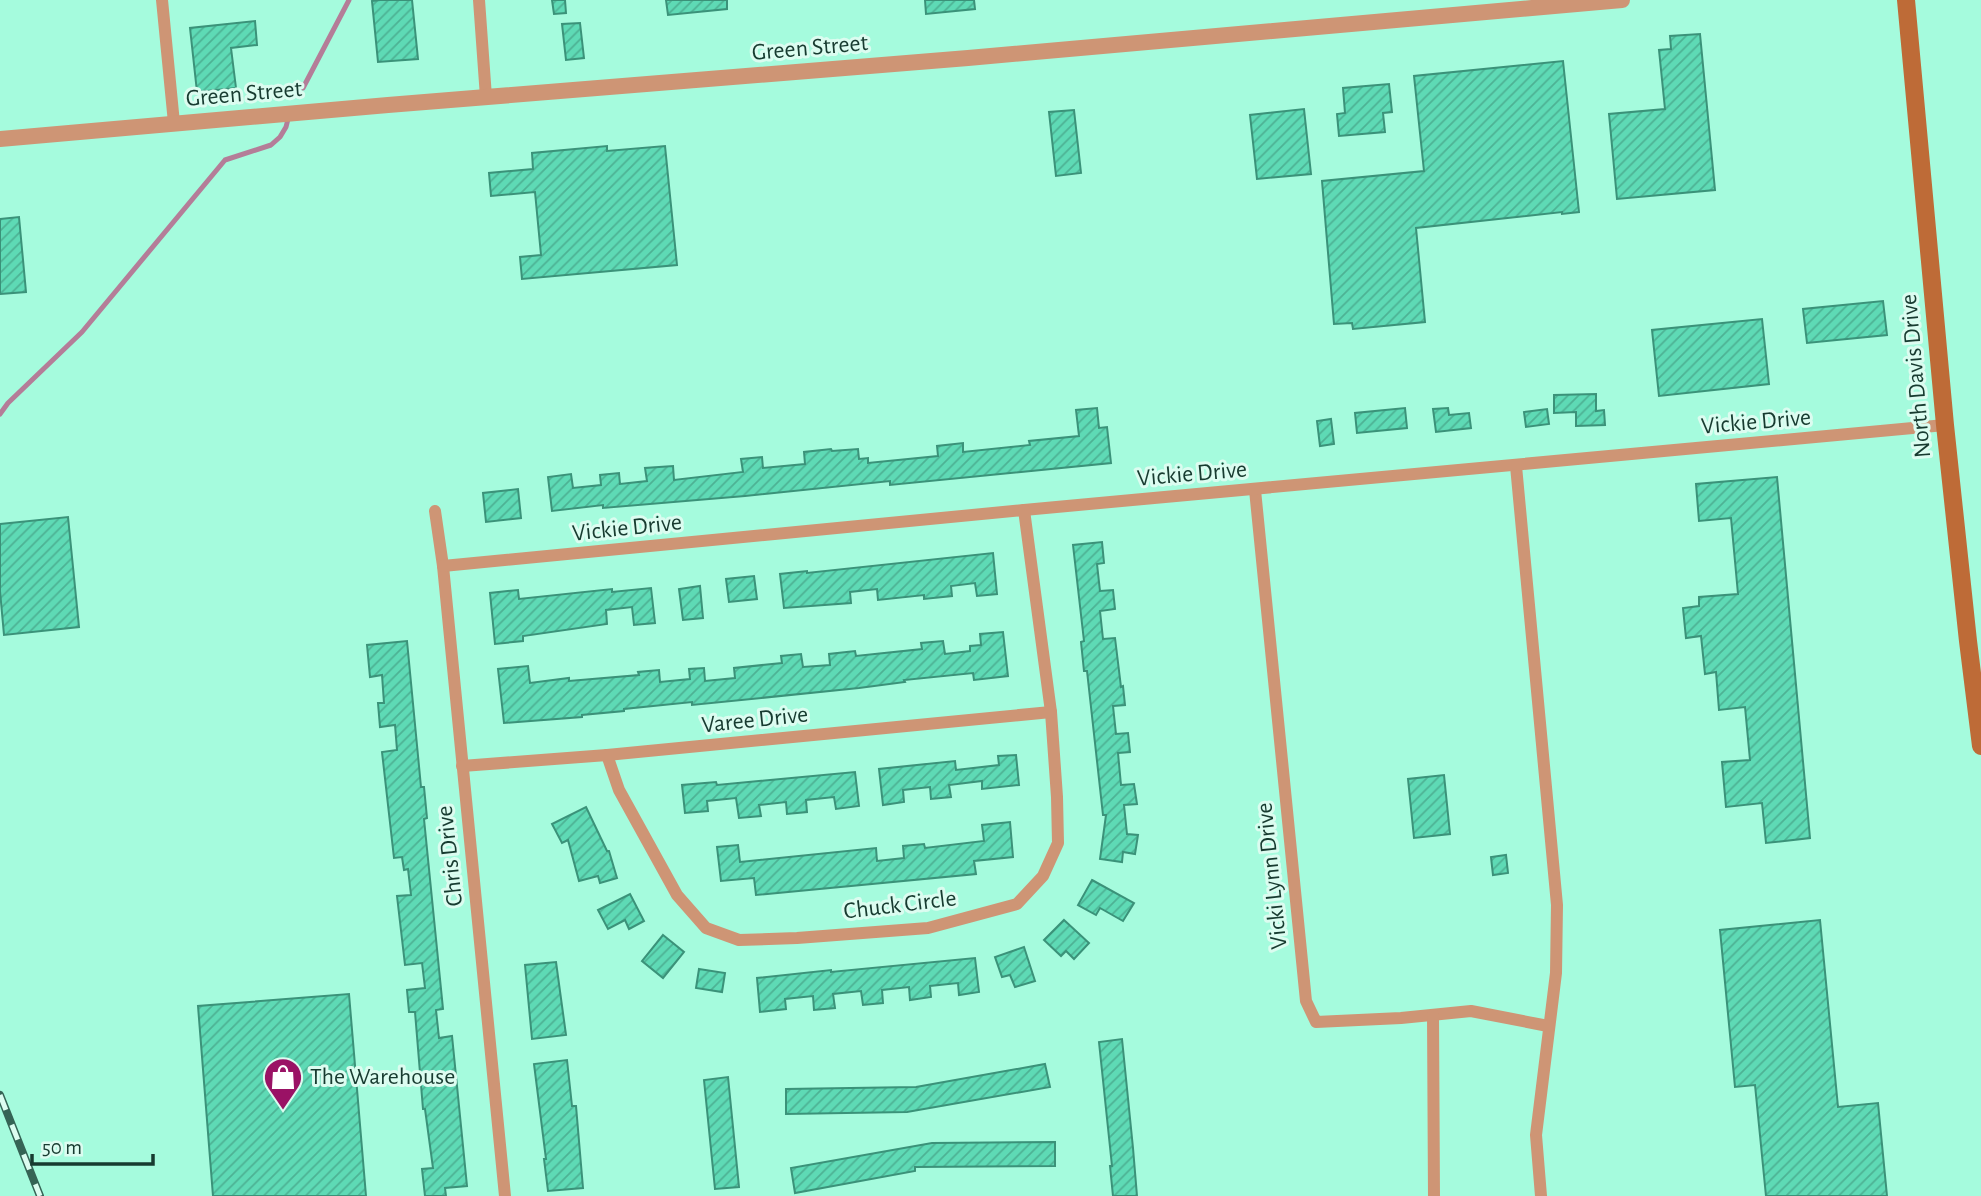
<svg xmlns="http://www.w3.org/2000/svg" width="1981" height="1196" font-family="'Alegreya Sans',sans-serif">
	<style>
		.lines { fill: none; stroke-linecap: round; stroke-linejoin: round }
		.stream { stroke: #b47d98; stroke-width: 5 }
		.building { fill: url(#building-hatch); stroke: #3b9279; stroke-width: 2 }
		.minor { stroke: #ce9575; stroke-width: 12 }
		.tertiary { stroke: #ce9575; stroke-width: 16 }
		.secondary { stroke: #be6b37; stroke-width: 18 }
		.rail-casing { stroke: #356455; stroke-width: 8 }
		.rail { stroke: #dcfcf0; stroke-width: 5; stroke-dasharray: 16; stroke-linecap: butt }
		.labels { text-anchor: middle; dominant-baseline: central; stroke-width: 6; stroke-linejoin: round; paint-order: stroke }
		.street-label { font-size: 24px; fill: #173b30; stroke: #dcfcf0 }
		.poi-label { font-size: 24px; fill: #173b30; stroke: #dcfcf0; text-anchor: start }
	</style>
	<defs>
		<pattern id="building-hatch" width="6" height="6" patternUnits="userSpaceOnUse" patternTransform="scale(1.75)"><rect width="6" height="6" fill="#5edab5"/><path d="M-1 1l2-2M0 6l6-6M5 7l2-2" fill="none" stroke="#4db294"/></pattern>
	</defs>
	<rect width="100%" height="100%" fill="#a5fbdd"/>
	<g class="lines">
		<g class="stream">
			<path d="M303 88 349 0"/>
			<path d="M0 414 8 403 82 332 225 160 271 145 280 137 286 127 289 115"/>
		</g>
	</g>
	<g class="building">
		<path d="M380 0H412L418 59 378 62 372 1Z"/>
		<path d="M552 0H565L566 13 554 14Z"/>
		<path d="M666 0H727V9L668 15Z"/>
		<path d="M925 0H974L975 9 926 14Z"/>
		<path d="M255 21 257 45 231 48 236 88 197 92 190 28Z"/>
		<path d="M580 23 584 58 566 60 562 24Z"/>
		<path d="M1700 34 1715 190 1617 199 1609 114 1665 109 1659 50 1671 49 1670 36Z"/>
		<path d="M1563 61 1579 212 1562 214V212L1416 228 1425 322 1353 329 1352 323 1334 324 1322 181 1424 171 1414 76Z"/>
		<path d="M1389 84 1392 112 1383 113 1385 132 1339 136 1337 114 1345 113 1343 88Z"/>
		<path d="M1304 109 1311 174 1257 179 1250 115Z"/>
		<path d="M1074 110 1081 173 1056 176 1049 112Z"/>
		<path d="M607 146V151L665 146 677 265 522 279 520 257 541 255 535 192 491 196 489 173 533 169 532 153Z"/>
		<path d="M19 217 26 292 0 294V219Z"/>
		<path d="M1883 301 1887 335 1807 343 1803 309Z"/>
		<path d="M1762 319 1769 384 1659 396 1652 330Z"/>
		<path d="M1596 394V411L1604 410 1605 425 1576 426V412L1554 413V395Z"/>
		<path d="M1097 408 1099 428 1107 427 1111 463 890 485V481L745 496 603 508V505L552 511 548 477 571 474 573 488 601 485 600 475 619 473 620 484 647 481 645 468 673 466 674 480 743 472 741 459 762 457 763 468 805 464 804 452 831 449 832 451 858 449 859 459 868 458V463L938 456 937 446 963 443V452L1030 445 1029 441 1079 436 1076 410Z"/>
		<path d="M1405 408 1407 428 1357 433 1355 413Z"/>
		<path d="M1448 408 1449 415 1469 413 1471 428 1436 432 1433 409Z"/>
		<path d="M1547 409 1549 424 1526 427 1524 412Z"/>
		<path d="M1331 419 1334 444 1320 446 1317 421Z"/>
		<path d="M1777 477 1810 838 1766 843 1762 803 1726 807 1722 762 1750 760 1745 707 1719 710 1716 672 1705 674 1701 636 1686 638 1683 608 1699 606V597L1738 594 1731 518 1699 521 1696 484Z"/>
		<path d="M518 489 521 518 486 522 483 493Z"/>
		<path d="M68 517 79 627 4 635 0 591V524Z"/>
		<path d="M1102 542 1104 563 1097 564 1100 591 1113 590 1115 609 1100 611 1103 639 1115 638 1121 687 1123 686 1125 705 1113 706 1116 734 1128 733 1130 752 1118 753 1121 785 1134 784 1137 804 1124 805 1127 834 1138 835 1135 854 1123 852 1122 862 1100 859 1106 815H1103L1087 671H1084L1081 642 1084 641 1073 545Z"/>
		<path d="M993 553 997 594 977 596 975 583 951 586 952 596 924 599V595L878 600 877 589 850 592 851 603 784 608 780 574 807 571V573Z"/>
		<path d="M754 576 757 599 729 602 726 579Z"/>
		<path d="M700 586 703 618 683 620 679 589Z"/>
		<path d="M651 588 655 623 634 625 632 607 606 610 607 624 523 636V641L495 644 490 593 518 590 519 599 612 589V592Z"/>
		<path d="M1003 632 1008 676 974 680 973 673 904 680 905 682 859 688 692 705V702L624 709V711L582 715V717L504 723 498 669 528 666 530 683 569 678V681L639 675 638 672 659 670 660 682 690 679 689 669 704 668 705 681 735 678 734 668 782 663 781 656 801 654 803 667 830 665 829 654 855 651 856 656 922 649 921 643 943 641 945 654 970 651V646L981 645 980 634Z"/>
		<path d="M407 641 421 787H424L427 818 424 819 443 1009 436 1010 439 1038 452 1036 467 1186 445 1188 446 1196H425L422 1169 433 1168 425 1109H423L415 1012H409L407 990 425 988 422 963 405 965 397 896 411 895 408 869 404 870 402 857 394 858 382 752 397 750 395 725 380 727 378 703H384L382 675 370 677 367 645Z"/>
		<path d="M1016 755 1019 785 982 789V781L949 785 951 797 931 799 930 787 903 790 904 802 883 805 879 769 955 761 956 770 999 765 998 756Z"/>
		<path d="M855 772 859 806 836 809 834 797 806 800 807 812 787 814 786 802 759 805 761 816 739 818 736 798 707 801 708 811 685 813 682 785 716 782 717 785Z"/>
		<path d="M1444 775 1450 834 1414 838 1408 779Z"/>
		<path d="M586 807 607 851H609L617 878 600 883 598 876 579 881 568 840 562 843 552 824Z"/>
		<path d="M1010 822 1013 857 974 861 976 874 756 895 754 878 721 881 717 847 738 845 740 862 876 848 877 861 904 858 903 846 924 844 925 848 984 841 982 825Z"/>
		<path d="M1506 855 1508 873 1493 875 1491 857Z"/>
		<path d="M1092 880 1134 903 1123 921 1100 908 1096 915 1078 905Z"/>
		<path d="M630 894 644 921 629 929 625 920 608 929 598 910Z"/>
		<path d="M1064 920 1089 943 1074 959 1066 951 1061 956 1044 940Z"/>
		<path d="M1820 920 1838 1107 1878 1103 1887 1196H1766L1755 1085 1735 1087 1720 930Z"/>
		<path d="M663 935 684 952 663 978 642 961Z"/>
		<path d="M1024 947 1035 981 1015 987 1010 975 1002 977 995 957Z"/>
		<path d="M975 958 979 992 959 995 958 983 930 986 931 997 910 1000 909 987 882 990 883 1003 863 1005 861 991 833 994 835 1008 814 1010 813 996 785 999 786 1009 760 1012 757 978 831 970V972Z"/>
		<path d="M556 962 566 1035 532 1039 525 965Z"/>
		<path d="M699 969 725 973 722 992 696 988Z"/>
		<path d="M349 994 366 1196H213L198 1006Z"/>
		<path d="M1122 1039 1133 1148 1137 1196H1113L1110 1166H1112L1099 1042Z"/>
		<path d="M567 1060 572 1106H576L583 1188 548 1191 544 1159H546L534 1064Z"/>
		<path d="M1045 1064 1050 1087 907 1112 786 1114V1089L916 1087Z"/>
		<path d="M728 1077 739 1187 715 1189 704 1080Z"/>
		<path d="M1055 1142V1166L915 1167V1171L795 1193 791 1168 932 1143Z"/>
	</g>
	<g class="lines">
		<g class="minor">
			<path d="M162 0 174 123"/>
			<path d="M479 0 486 97"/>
			<path d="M1516 466 1557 905 1556 973 1536 1135 1541 1196"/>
			<path d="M1255 490 1306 1001 1316 1022 1401 1018 1471 1011 1548 1026"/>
			<path d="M435 511 443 566 505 1196"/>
			<path d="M443 566 1024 510 1945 425"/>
			<path d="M607 755 619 790 677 895 706 928 739 940 797 938 928 928 1017 904 1043 876 1058 843 1057 797 1051 712 1024 510"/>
			<path d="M462 766 607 755 1051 712"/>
			<path d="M1433 1015 1434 1196"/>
		</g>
		<path class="tertiary" d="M0 139 388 105 968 58 1622 0"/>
		<path class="secondary" d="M1906 0 1945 425 1968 641 1981 746"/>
		<g class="rail-casing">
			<path id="rail" d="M0 1095 40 1196"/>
		</g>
		<use href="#rail" class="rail"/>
	</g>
	<defs>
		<g id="shop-pin" transform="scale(2.0125)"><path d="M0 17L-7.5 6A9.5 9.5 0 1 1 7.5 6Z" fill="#9a1265" stroke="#dcfcf0"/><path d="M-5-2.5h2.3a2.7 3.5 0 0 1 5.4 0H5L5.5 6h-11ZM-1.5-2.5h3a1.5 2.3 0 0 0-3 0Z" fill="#fff"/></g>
	</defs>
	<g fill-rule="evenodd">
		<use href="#shop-pin" x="283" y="1077"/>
	</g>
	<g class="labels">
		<g class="street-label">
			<text transform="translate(810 48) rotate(-5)">Green Street</text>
			<text transform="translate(244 94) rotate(-5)">Green Street</text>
			<text transform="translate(1916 376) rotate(-95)">North Davis Drive</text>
			<text transform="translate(1756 422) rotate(-5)">Vickie Drive</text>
			<text transform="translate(1192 474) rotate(-5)">Vickie Drive</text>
			<text transform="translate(627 528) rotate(-6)">Vickie Drive</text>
			<text transform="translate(755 720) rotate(-6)">Varee Drive</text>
			<text transform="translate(450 856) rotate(-96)">Chris Drive</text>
			<text transform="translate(1272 876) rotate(-96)">Vicki Lynn Drive</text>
			<text transform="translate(900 905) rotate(-7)">Chuck Circle</text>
		</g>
		<g class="poi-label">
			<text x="310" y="1077">The Warehouse</text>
		</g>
	</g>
	<path d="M32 1154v10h121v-10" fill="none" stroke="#173b30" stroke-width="3.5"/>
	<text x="42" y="1154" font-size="21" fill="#173b30" stroke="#dcfcf0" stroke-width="5" paint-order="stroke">50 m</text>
</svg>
